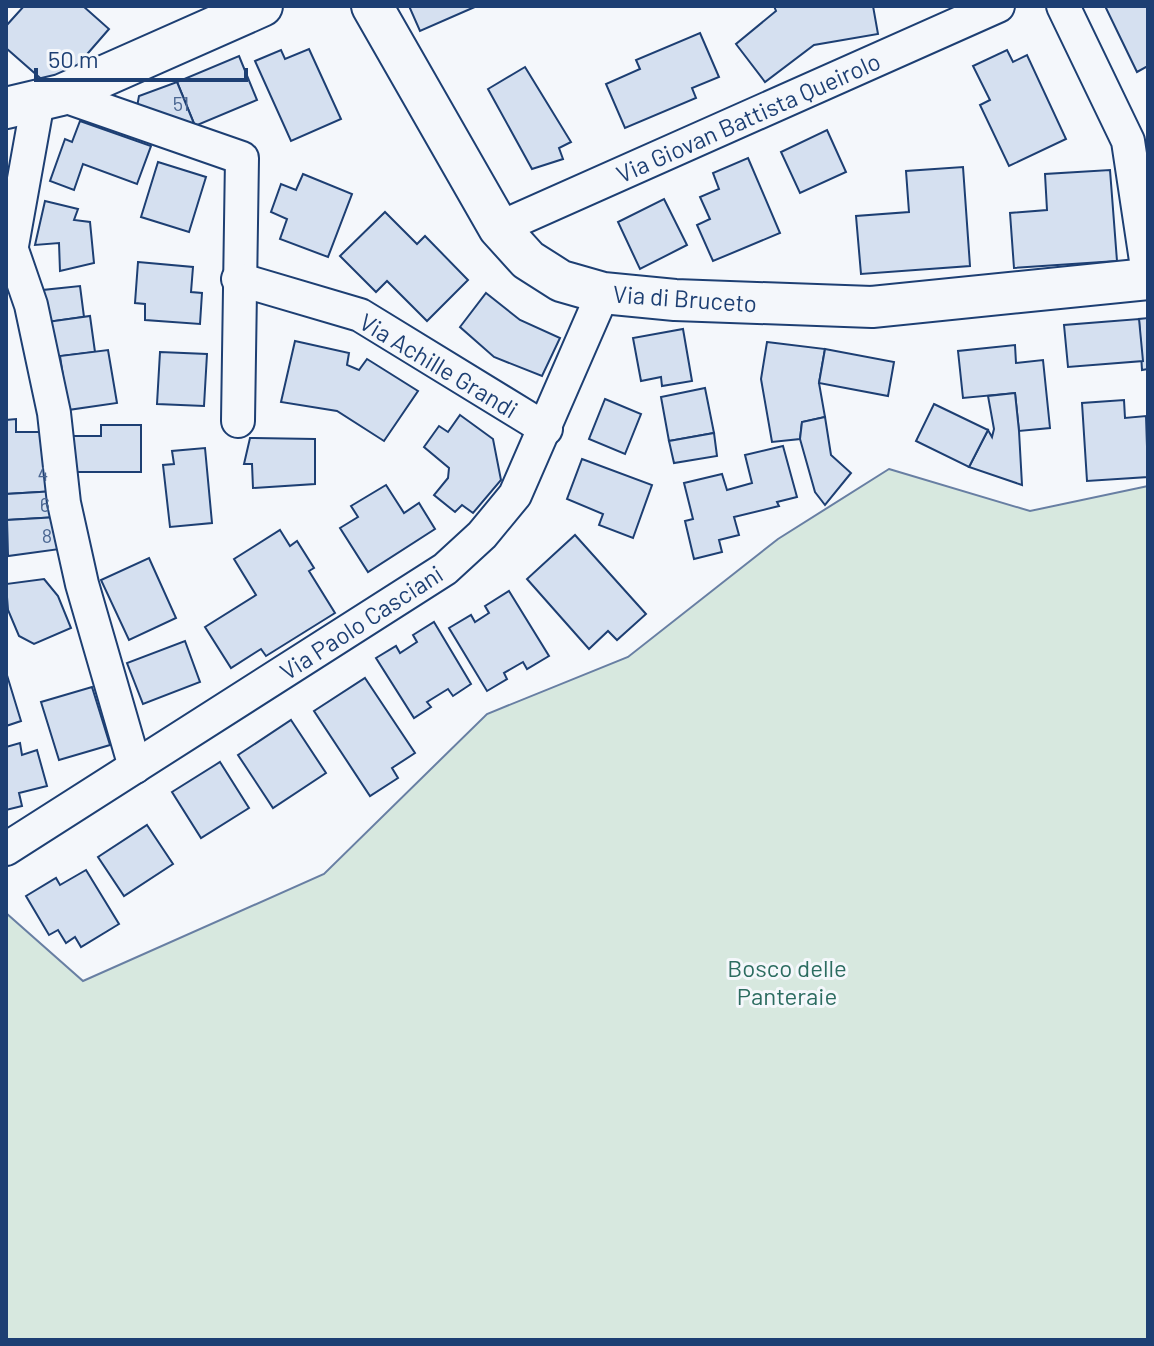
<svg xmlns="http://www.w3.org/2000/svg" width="1154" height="1346" font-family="Barlow,sans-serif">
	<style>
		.green { fill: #d7e8df; stroke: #687fa3; stroke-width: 2 }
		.building { fill: #d5e0f0; stroke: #1d3f73; stroke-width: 2 }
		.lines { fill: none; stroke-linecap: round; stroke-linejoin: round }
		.minor-casing { stroke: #1d3f73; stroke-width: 36 }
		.major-casing { stroke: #1d3f73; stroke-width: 44 }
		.minor { stroke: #f4f7fb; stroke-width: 32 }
		.major { stroke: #f4f7fb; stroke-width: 40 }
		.labels { text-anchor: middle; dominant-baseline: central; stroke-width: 6; stroke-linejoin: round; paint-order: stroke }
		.number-label { font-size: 20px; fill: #4b6792 }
		.street-label { font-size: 24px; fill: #1d3f73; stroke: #f4f7fb }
		.park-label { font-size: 24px; fill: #2c6c60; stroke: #f4f7fb }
	</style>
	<rect width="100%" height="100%" fill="#f4f7fb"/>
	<path class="green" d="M889 469 1030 511 1148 486V1340H6V913L83 981 324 874 487 714 628 657 778 539Z"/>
	<g class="building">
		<path d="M24 6H83L109 29 55 91 6 48V26Z"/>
		<path d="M409 6H477L420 31Z"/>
		<path d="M774 6H873L878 34 814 45 765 82 736 44 776 11Z"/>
		<path d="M1105 6H1148V66L1137 72Z"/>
		<path d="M700 33 719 77 692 88 696 98 625 128 606 84 640 69 636 60Z"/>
		<path d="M309 49 341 119 291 141 255 61 281 50 285 59Z"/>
		<path d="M1007 50 1013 62 1027 55 1066 139 1009 166 980 105 990 100 973 66Z"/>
		<path d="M239 56 257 100 195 126 177 82Z"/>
		<path d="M525 67 571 142 559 148 563 159 532 169 488 89Z"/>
		<path d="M177 82 195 126 136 112 139 96Z"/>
		<path d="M80 121 151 146 137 184 83 164 74 190 50 181 65 139 72 142Z"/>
		<path d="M827 130 846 172 800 193 781 152Z"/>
		<path d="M748 158 780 233 713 261 697 225 710 219 700 197 719 189 713 173Z"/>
		<path d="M158 162 206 177 189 232 141 217Z"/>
		<path d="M963 167 970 266 861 274 856 216 909 212 906 171Z"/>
		<path d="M1110 170 1117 261 1014 268 1010 213 1047 210 1045 174Z"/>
		<path d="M303 174 352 194 328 257 280 239 287 219 271 212 281 184 296 190Z"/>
		<path d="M664 199 687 245 640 269 618 222Z"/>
		<path d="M45 201 78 209 74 220 90 222 94 263 60 271 59 243 35 245Z"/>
		<path d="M385 212 417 244 425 236 468 280 427 321 387 281 376 292 340 256Z"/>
		<path d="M138 262 193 267 191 292 202 293 200 324 145 320V304L135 303Z"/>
		<path d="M80 286 84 317 47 322 43 290Z"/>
		<path d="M486 293 520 320 560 338 542 376 494 357 460 327Z"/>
		<path d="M90 316 95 352 53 357 47 322Z"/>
		<path d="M1148 318V369L1142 370 1139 319Z"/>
		<path d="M1139 319 1143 361 1068 367 1064 325Z"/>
		<path d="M683 329 692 381 662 386 661 377 641 381 633 338Z"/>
		<path d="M295 341 349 353 347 365 359 370 367 359 418 391 384 441 337 411 281 402Z"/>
		<path d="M767 342 825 349 819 383 825 417 802 422 800 439 772 442 761 379Z"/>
		<path d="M1015 345 1016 363 1043 360 1050 428 1019 431 1015 393 963 398 958 351Z"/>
		<path d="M825 349 894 362 888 396 819 383Z"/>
		<path d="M108 350 117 403 68 410 60 356Z"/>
		<path d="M160 352 207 354 204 406 157 404Z"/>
		<path d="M705 388 714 433 669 441 661 397Z"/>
		<path d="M1015 393 1019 431 1022 485 969 467 988 430 992 437 994 429 988 396Z"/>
		<path d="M605 399 641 414 625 454 589 439Z"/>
		<path d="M1124 400 1125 418 1146 416 1148 477 1087 481 1082 403Z"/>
		<path d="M934 404 988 430 969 467 916 441Z"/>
		<path d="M460 415 493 439 501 480 473 513 462 505 455 512 434 495 448 478 449 468 424 447 439 426 448 432Z"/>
		<path d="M825 417 831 455 851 473 825 505 815 492 800 439 802 422Z"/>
		<path d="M16 419V432H50L56 491 6 494V420Z"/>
		<path d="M101 425H141V472H61V436H101Z"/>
		<path d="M714 433 717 456 674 463 669 441Z"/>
		<path d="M250 438 315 439V484L253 488 252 464H244Z"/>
		<path d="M783 446 797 497 777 502 779 506 734 517 739 535 719 540 722 552 694 559 685 521 693 519 684 483 722 474 727 490 752 483 745 455Z"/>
		<path d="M205 448 212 523 170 527 163 465 174 464 172 451Z"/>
		<path d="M582 459 652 485 633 538 599 525 603 514 567 499Z"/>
		<path d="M386 485 404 513 419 503 435 529 368 572 340 528 358 517 351 506Z"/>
		<path d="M56 491 58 517 7 520 6 494Z"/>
		<path d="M58 517 60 549 8 556 7 520Z"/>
		<path d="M280 530 290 546 297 541 314 568 309 571 335 613 266 656 261 649 231 668 205 627 256 595 234 559Z"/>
		<path d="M575 535 646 614 617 640 608 631 589 649 527 579Z"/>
		<path d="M149 558 176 618 129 640 101 580Z"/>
		<path d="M44 579 58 596 71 628 34 644 19 636 8 610 6 584Z"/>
		<path d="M509 591 549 656 527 669 523 662 504 673 507 679 487 691 449 628 471 615 475 622 489 613 485 606Z"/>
		<path d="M434 622 471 684 453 696 448 689 427 702 431 707 414 718 376 658 396 646 400 653 417 642 413 635Z"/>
		<path d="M185 641 200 682 143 704 127 663Z"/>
		<path d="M6 672 21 721 6 726Z"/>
		<path d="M365 678 415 753 392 768 398 778 370 796 314 711Z"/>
		<path d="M92 687 110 745 59 760 41 702Z"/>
		<path d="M291 720 326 773 273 808 238 755Z"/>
		<path d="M20 743 22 755 37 750 47 786 19 793 22 806 6 810V747Z"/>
		<path d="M220 762 249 808 201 838 172 792Z"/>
		<path d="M147 825 173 864 124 896 98 857Z"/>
		<path d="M86 870 119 924 81 947 75 937 66 943 58 930 49 935 26 896 56 878 60 885Z"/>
	</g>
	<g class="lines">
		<g class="minor-casing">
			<g id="minor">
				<path d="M1063 6 1128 141 1148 274"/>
				<path d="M61 95 242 158 238 421"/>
				<path d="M499 228 998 6"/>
				<path d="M11 247 31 305 54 413 64 503 82 584 135 767"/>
				<path d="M8 268 38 101"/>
				<path d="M238 279 360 315 546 429"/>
				<path d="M6 849 445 569 482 535 515 495 603 293"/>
			</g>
		</g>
		<g class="major-casing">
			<g id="major">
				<path d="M372 6 499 228 528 260 561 281 603 293 675 300 872 307 1148 279"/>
				<path d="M6 108 61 95 262 6"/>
			</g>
		</g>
		<use href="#minor" class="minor"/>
		<use href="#major" class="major"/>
	</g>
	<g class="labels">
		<g class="number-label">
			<text x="181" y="103">51</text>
			<text x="43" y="473">4</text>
			<text x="45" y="504">6</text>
			<text x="47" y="535">8</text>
		</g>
		<g class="street-label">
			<text transform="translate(748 117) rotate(-24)">Via Giovan Battista Queirolo</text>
			<text transform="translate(685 298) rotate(4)">Via di Bruceto</text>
			<text transform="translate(439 365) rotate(31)">Via Achille Grandi</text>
			<text transform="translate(361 622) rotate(-33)">Via Paolo Casciani</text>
		</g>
		<g class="park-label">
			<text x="787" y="967">Bosco delle<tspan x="787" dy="28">Panteraie</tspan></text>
		</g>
	</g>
	<rect width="1154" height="1346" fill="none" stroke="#1d3f73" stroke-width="16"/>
	<path d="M36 68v12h210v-12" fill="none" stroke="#1d3f73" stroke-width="4"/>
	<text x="48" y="68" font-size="24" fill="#1d3f73" stroke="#f4f7fb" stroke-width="6" paint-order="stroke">50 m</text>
</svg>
